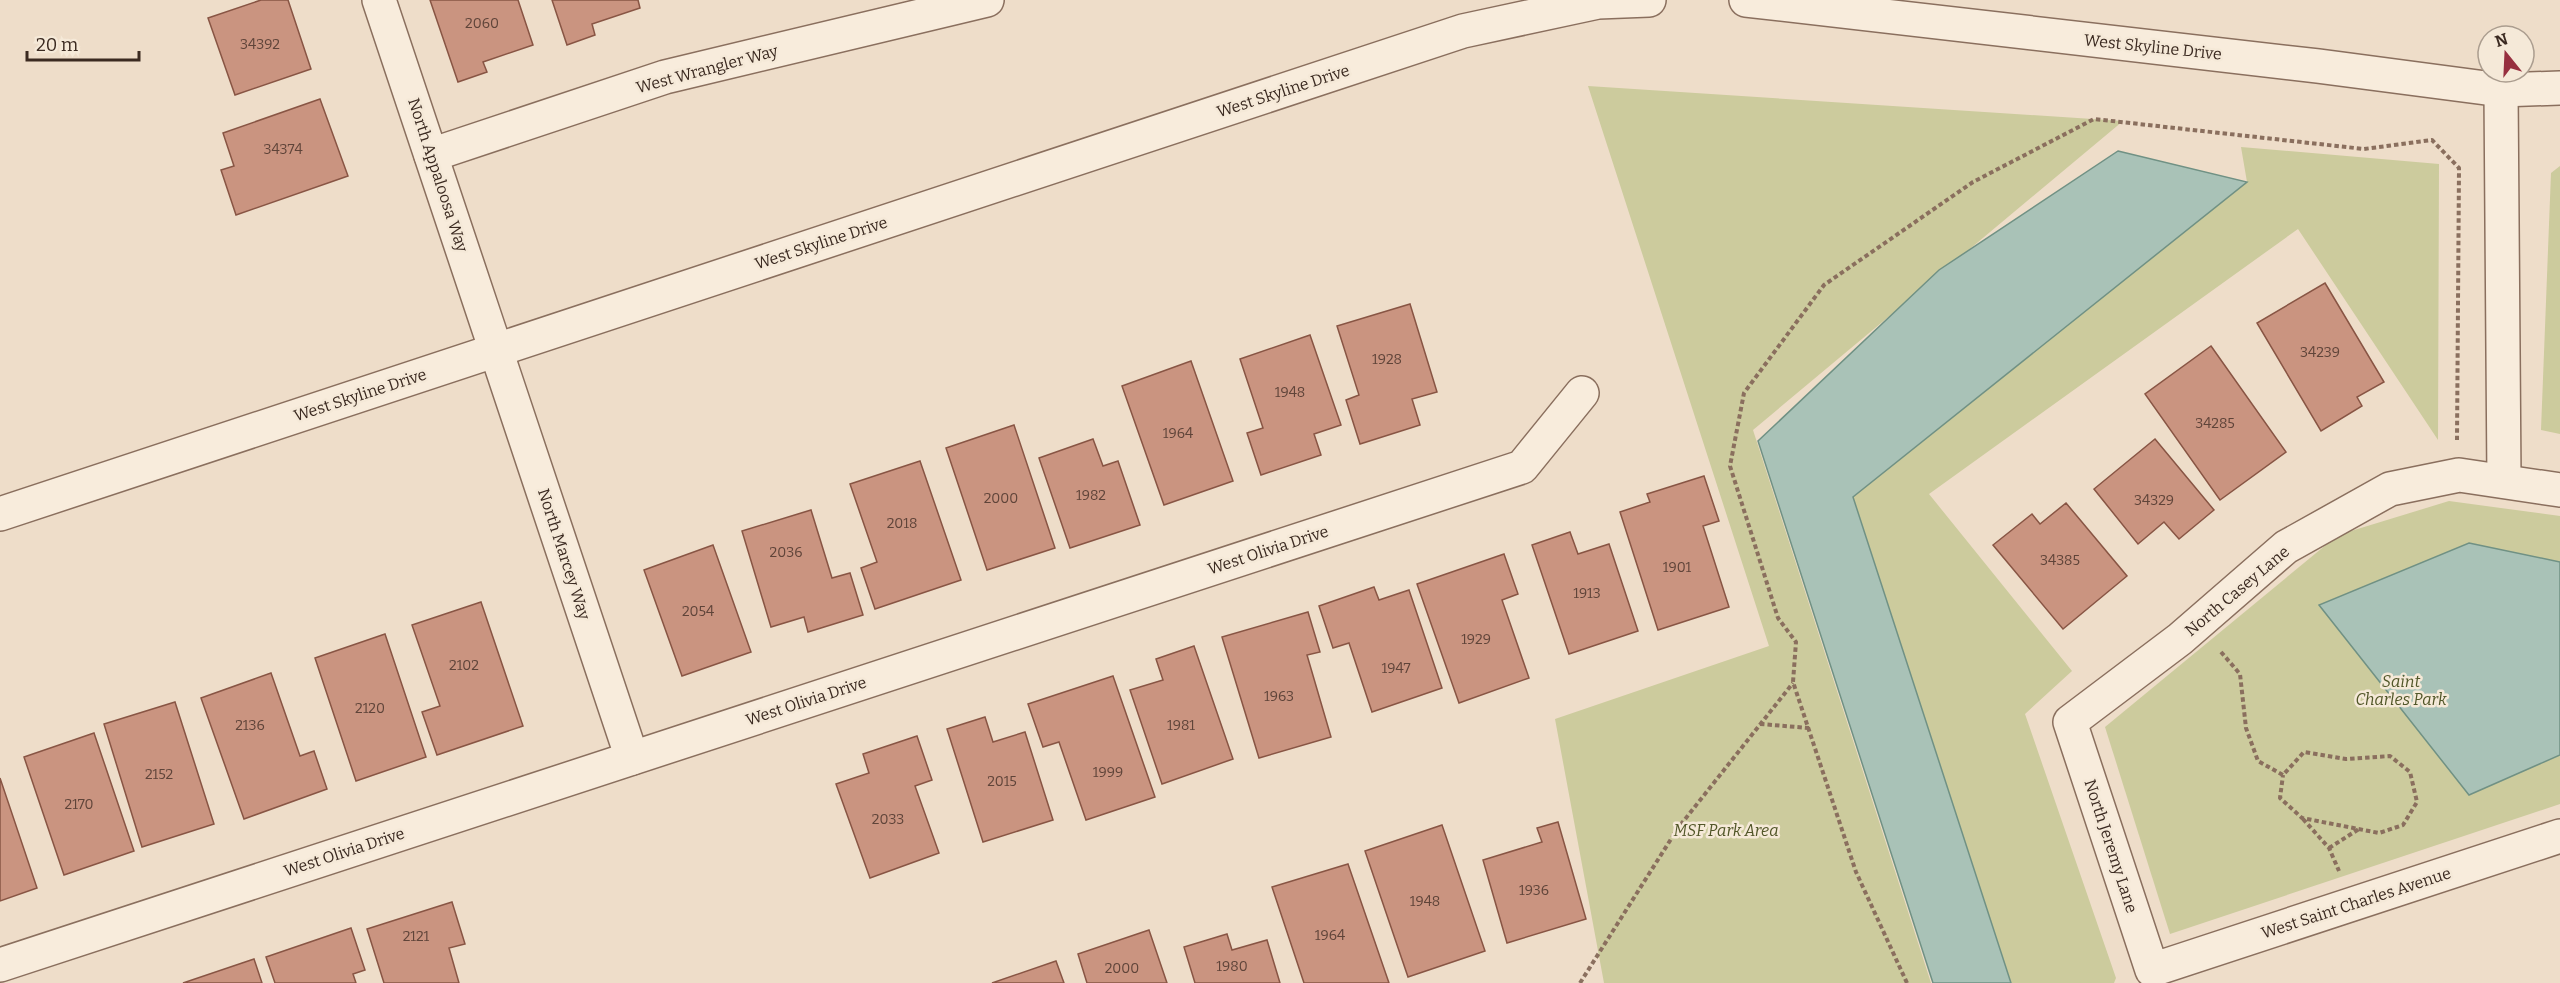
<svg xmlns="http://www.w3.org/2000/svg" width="2560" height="983" font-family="Bitter,serif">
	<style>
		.green { fill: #cccb9d }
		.water { fill: #a9c2b7; stroke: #709184; stroke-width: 1.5 }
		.building { fill: #ca9480; stroke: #854; stroke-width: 1.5 }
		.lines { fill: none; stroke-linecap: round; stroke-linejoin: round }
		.minor-casing { stroke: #8a6f5e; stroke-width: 36 }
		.tertiary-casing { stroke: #8a6f5e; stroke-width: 36 }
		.path { stroke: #8a6f5e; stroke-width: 4; stroke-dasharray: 4.5 3; stroke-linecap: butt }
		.minor { stroke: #f8ecdc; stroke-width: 33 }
		.tertiary { stroke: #f8ecdc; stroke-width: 33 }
		.labels { text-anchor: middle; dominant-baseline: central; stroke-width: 5; stroke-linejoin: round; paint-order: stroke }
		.number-label { font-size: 14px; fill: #5f4439 }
		.street-label { font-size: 16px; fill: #3b2a21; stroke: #f5e9d8 }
		.park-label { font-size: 16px; font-style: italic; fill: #515628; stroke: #f5e9d8 }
	</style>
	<rect width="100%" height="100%" fill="#eeddc9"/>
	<g class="green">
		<path d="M1588 86 2123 121 1753 430 1931 983H1604L1555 719 1769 646Z"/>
		<path d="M2241 147 2439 164 2438 440 2298 229 1929 494 2072 671 2025 714 2116 978 2114 983H2011L1853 497 2247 182Z"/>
		<path d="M2560 166V434L2541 430 2551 173Z"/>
		<path d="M2449 501 2560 516V804L2170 934 2105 727 2338 535Z"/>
	</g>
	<g class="water">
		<path d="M2118 151 2247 182 1853 497 2011 983H1933L1758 441 1939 270Z"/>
		<path d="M2469 543 2560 562V755L2469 795 2319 605Z"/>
	</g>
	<g class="building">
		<path d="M261 0H288L311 69 235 95 208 18Z"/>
		<path d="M430 0H518L533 45 483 62 487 72 458 82Z"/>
		<path d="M552 0H638L640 8 592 24 595 35 567 45Z"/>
		<path d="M320 99 348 176 236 215 221 170 234 166 223 133Z"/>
		<path d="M2325 283 2384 382 2357 397 2362 406 2321 431 2257 323Z"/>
		<path d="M1410 304 1437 392 1412 399 1420 425 1360 444 1346 400 1359 395 1337 326Z"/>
		<path d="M1310 335 1341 425 1314 434 1321 455 1261 475 1247 433 1263 428 1240 359Z"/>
		<path d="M2211 346 2286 452 2220 500 2145 394Z"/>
		<path d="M1191 361 1233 481 1164 505 1122 386Z"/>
		<path d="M1014 425 1055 548 987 570 946 448Z"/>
		<path d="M1093 439 1103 466 1118 461 1140 525 1070 548 1039 458Z"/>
		<path d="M2155 439 2214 510 2179 539 2164 522 2138 544 2094 489Z"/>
		<path d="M920 461 961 580 875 609 861 568 877 562 850 484Z"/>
		<path d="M1704 476 1719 521 1703 526 1729 607 1658 630 1620 512 1650 502 1647 494Z"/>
		<path d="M2066 503 2127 576 2063 629 1993 545 2032 514 2040 524Z"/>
		<path d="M811 510 832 578 850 573 863 615 808 632 804 617 771 627 742 531Z"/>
		<path d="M1570 532 1578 554 1609 544 1638 631 1569 654 1532 545Z"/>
		<path d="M713 545 751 652 682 676 644 570Z"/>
		<path d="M1504 554 1518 594 1502 600 1529 678 1459 703 1417 584Z"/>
		<path d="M1374 587 1379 600 1409 590 1442 688 1372 712 1349 643 1333 648 1319 606Z"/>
		<path d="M481 602 523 726 437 755 422 712 440 706 412 625Z"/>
		<path d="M1308 612 1320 652 1307 655 1331 737 1259 758 1222 637Z"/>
		<path d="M385 634 426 757 356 781 315 658Z"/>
		<path d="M1194 646 1233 759 1162 784 1130 690 1163 680 1156 659Z"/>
		<path d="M271 673 300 756 314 751 327 789 244 819 201 698Z"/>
		<path d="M1113 676 1155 797 1086 820 1059 742 1043 747 1028 704Z"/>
		<path d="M175 702 214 824 142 847 104 724Z"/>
		<path d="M985 717 993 742 1025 732 1053 820 983 842 947 729Z"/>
		<path d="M94 733 134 851 64 875 24 757Z"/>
		<path d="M917 736 932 780 915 786 939 853 870 878 836 784 869 773 863 754Z"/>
		<path d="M0 778 37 888 0 901Z"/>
		<path d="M1558 822 1586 919 1507 943 1483 860 1542 842 1537 828Z"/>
		<path d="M1442 825 1485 951 1408 977 1365 851Z"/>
		<path d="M1348 864 1389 983H1304L1272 887Z"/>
		<path d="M452 902 465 944 449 948 459 983H384L367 929Z"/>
		<path d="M351 928 365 970 353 974 356 983H275L266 957Z"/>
		<path d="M1149 930 1167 983H1087L1078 954Z"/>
		<path d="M1227 934 1232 950 1267 940 1280 983H1195L1184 947Z"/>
		<path d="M254 959 262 983H183Z"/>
		<path d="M1056 961 1064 983H992Z"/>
	</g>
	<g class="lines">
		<g class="minor-casing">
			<g id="minor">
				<path d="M379 0 632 758"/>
				<path d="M2501 90 2504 481"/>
				<path d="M431 155 665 77 987 0"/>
				<path d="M2560 490 2459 475 2390 489 2286 547 2180 639 2070 722 2152 970 2560 836"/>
				<path d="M0 965 1522 467 1582 393"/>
			</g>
		</g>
		<g class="tertiary-casing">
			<g id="tertiary">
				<path d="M1746 0 2318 66 2501 90 2560 88"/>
				<path d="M0 514 1463 31 1598 2 1649 0"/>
			</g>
		</g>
		<g class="path">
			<path d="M2221 652 2240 674 2246 728 2258 761 2283 775 2304 752 2346 759 2390 756 2410 772 2417 802 2403 825 2379 833 2302 818 2280 798 2283 775"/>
			<path d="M1760 724 1809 728"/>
			<path d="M2303 819 2329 848 2339 871"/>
			<path d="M2329 848 2359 829"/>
			<path d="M1580 983 1678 828 1793 683"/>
			<path d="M1907 983 1856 872 1793 682 1796 642 1778 618 1730 466 1744 393 1824 285 1973 182 2094 119 2364 149 2432 140 2459 168 2457 440"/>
		</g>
		<use href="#minor" class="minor"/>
		<use href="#tertiary" class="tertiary"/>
	</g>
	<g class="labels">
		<g class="number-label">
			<text x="482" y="23">2060</text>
			<text x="260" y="44">34392</text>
			<text x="283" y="149">34374</text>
			<text x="2320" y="352">34239</text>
			<text x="1387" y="359">1928</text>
			<text x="1290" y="392">1948</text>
			<text x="2215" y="423">34285</text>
			<text x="1178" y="433">1964</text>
			<text x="1091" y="495">1982</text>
			<text x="1001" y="498">2000</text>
			<text x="2154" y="500">34329</text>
			<text x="902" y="523">2018</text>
			<text x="786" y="552">2036</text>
			<text x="2060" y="560">34385</text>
			<text x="1677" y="567">1901</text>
			<text x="1587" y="593">1913</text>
			<text x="698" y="611">2054</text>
			<text x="1476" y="639">1929</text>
			<text x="464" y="665">2102</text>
			<text x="1396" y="668">1947</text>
			<text x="1279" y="696">1963</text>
			<text x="370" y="708">2120</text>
			<text x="250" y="725">2136</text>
			<text x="1181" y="725">1981</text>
			<text x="1108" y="772">1999</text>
			<text x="159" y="774">2152</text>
			<text x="1002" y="781">2015</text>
			<text x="79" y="804">2170</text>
			<text x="888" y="819">2033</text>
			<text x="1534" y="890">1936</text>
			<text x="1425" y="901">1948</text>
			<text x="1330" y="935">1964</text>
			<text x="416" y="936">2121</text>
			<text x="1232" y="966">1980</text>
			<text x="1122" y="968">2000</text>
		</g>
		<g class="street-label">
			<text transform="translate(2153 47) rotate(6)">West Skyline Drive</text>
			<text transform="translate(707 69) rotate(-15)">West Wrangler Way</text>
			<text transform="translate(1283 91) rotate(-18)">West Skyline Drive</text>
			<text transform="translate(438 175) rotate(72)">North Appaloosa Way</text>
			<text transform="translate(821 243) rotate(-18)">West Skyline Drive</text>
			<text transform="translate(360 395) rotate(-18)">West Skyline Drive</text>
			<text transform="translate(1268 550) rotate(-18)">West Olivia Drive</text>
			<text transform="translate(564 554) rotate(72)">North Marcey Way</text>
			<text transform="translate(2237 591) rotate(-40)">North Casey Lane</text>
			<text transform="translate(806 701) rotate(-18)">West Olivia Drive</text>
			<text transform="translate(2111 846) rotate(72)">North Jeremy Lane</text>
			<text transform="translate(344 852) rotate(-18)">West Olivia Drive</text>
			<text transform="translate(2356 903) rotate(-18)">West Saint Charles Avenue</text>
		</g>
		<g class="park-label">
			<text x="2401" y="681">Saint<tspan x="2401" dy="18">Charles Park</tspan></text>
			<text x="1726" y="830">MSF Park Area</text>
		</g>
	</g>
	<g transform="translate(2506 54) rotate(342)"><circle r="28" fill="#f5e9d8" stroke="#ab9d8f" stroke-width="1.5"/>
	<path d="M0-4.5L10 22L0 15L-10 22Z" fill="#972f3f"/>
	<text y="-9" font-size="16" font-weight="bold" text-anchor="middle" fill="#3b2a21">N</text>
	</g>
	<path d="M27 51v9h112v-9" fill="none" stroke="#3b2a21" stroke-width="3"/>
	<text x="36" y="51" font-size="18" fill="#3b2a21" stroke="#f5e9d8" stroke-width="4.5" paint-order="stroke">20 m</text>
</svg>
